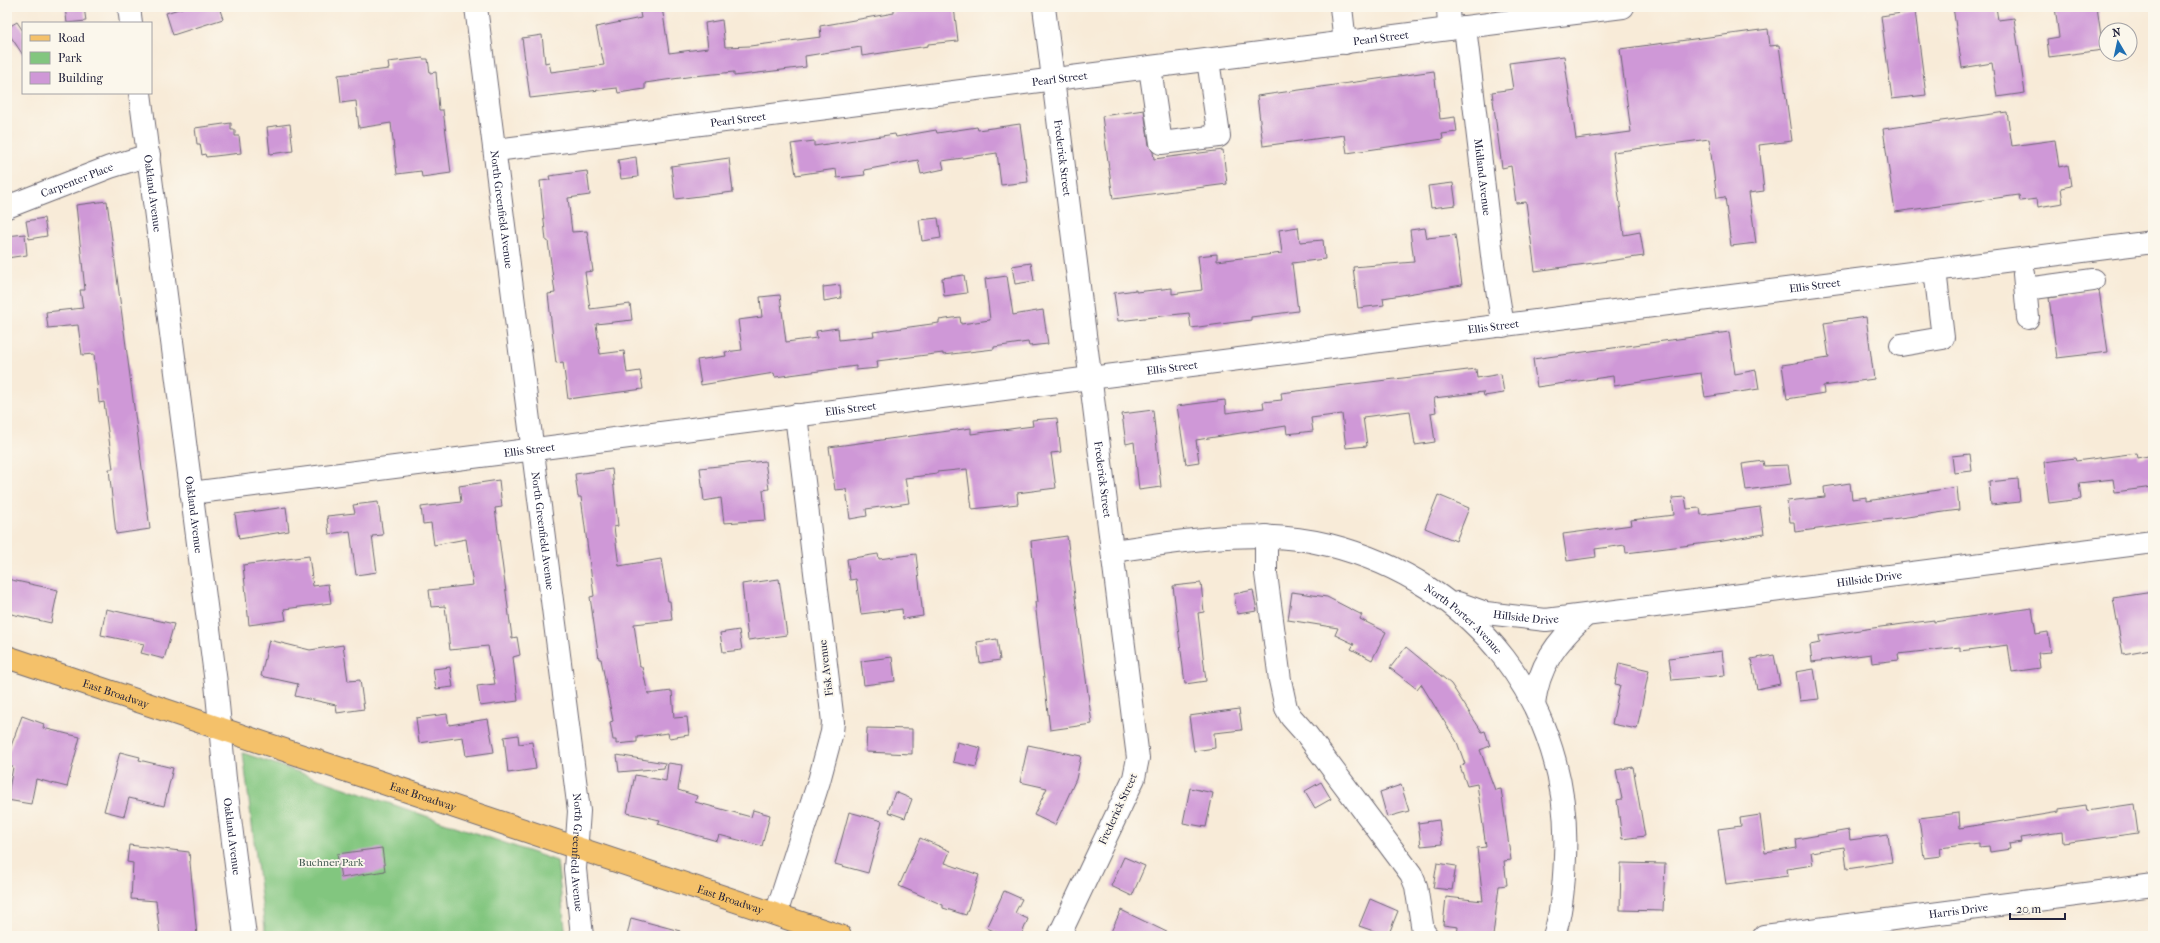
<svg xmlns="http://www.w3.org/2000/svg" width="2160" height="943" font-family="'IM FELL French Canon',serif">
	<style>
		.green { fill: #82c67f; stroke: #52745d }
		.building { fill: #cf98d7 }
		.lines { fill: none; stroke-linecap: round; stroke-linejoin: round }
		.minor-casing { stroke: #6d6872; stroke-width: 24 }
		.major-casing { stroke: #6d6872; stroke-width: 24 }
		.minor { stroke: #fff; stroke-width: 22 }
		.major { stroke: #f4c16a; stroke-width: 22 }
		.labels { text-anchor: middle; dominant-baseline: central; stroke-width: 3.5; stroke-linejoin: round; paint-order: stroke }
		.street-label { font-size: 11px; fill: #22223b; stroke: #fbf7ec }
		.park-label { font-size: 11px; fill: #445b53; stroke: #fbf7ec }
	</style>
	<rect width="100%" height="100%" fill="#fbf7ec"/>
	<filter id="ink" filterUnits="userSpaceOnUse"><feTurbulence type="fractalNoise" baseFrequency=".025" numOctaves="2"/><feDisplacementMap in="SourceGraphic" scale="8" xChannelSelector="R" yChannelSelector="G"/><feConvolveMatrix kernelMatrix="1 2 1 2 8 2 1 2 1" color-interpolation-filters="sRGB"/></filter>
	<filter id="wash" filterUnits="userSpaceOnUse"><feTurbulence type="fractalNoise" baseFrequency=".012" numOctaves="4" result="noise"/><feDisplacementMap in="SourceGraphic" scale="16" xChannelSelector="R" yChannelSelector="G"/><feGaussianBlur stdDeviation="0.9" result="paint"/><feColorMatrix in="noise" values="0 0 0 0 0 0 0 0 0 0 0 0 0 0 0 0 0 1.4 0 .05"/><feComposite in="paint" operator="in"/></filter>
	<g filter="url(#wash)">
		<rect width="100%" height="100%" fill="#f8ebd8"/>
		<path class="green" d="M243 753 557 861 566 936H266Z"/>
		<g id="blocks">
			<g class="building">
				<path d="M65 7H84L86 21 67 23Z"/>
				<path d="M185 7H219L223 19 173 35 166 13Z"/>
				<path d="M639 7H662L669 53 708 48 705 23 722 20 725 47 750 46 821 37 820 26 894 13V7H954L958 41 928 44V46L862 56 861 47 805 56 806 67 734 76V72L694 76 645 83V89L618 93 617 88 530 98 522 38 542 35 545 63 549 62 551 72 604 65 596 27 641 18Z"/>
				<path d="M1953 7H1996L1998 20 2014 18 2025 93 1997 97 1992 63 1962 68Z"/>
				<path d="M2055 7H2097L2103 50 2049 57 2047 39 2059 37Z"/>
				<path d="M1915 11 1926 95 1892 99 1881 16Z"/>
				<path d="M17 22 23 31V55L7 31V28Z"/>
				<path d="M1768 29 1770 46 1779 45 1792 141 1759 145 1764 191 1749 193 1756 243 1731 246 1725 197 1717 198 1709 139 1613 152 1624 235 1640 232 1644 256 1535 271 1526 202 1516 203 1511 166 1502 168 1492 92 1513 89 1509 63 1564 56 1576 139 1631 132 1620 49Z"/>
				<path d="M423 58V59H428L430 73 436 72 439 110H443L451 173 422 177 421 171 397 174 391 123 359 128 356 101 341 103 338 75 389 69 388 62Z"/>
				<path d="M1434 71 1440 119 1455 117 1457 132 1442 134 1443 139 1347 153 1344 135 1263 146 1257 96Z"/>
				<path d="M1144 110 1149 145 1153 152 1154 159 1223 150 1227 184 1113 199 1102 116Z"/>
				<path d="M2007 112 2012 146 2055 140 2059 167 2068 165 2071 186 2061 188 2063 203 2038 207 2037 199 2020 201 2019 195 1895 212 1883 129Z"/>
				<path d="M231 123V130H235V136H239L241 153 206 157 205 154 202 155 200 144H197L195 128Z"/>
				<path d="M290 124 293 151 270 154 267 127Z"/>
				<path d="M1020 124 1028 182 1001 185 997 153 942 161 944 169 921 174 918 160 864 170 865 175 837 178 836 169 796 175 791 144 814 141V146L895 134 896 137 936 130 937 133 977 127 978 130Z"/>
				<path d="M636 157 638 177 621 179 618 160Z"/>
				<path d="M729 158 733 192 675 199 671 166Z"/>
				<path d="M587 171 590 195 568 198 572 232 587 231 593 271 585 272 590 309 630 304 632 320 596 324 600 354 624 351 627 373 640 371 643 389 568 399 563 362 556 363 553 338 548 294 555 293 548 241H546L540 181 550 180 549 176Z"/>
				<path d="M1453 183 1456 205 1431 208 1428 186Z"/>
				<path d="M107 201 150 529 116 534 109 469H113L104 402 99 403 94 354 82 355 78 325 48 328 46 312 83 308 80 290H85L76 205Z"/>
				<path d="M44 218 47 236 29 239 26 221Z"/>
				<path d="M938 218 941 238 922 241 919 220Z"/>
				<path d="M1298 227 1300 242 1323 240 1325 259 1292 263 1298 311 1251 317V320L1191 328 1189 313 1118 321 1114 293 1136 290V292L1172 288V294L1202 290 1198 256 1217 254V261L1282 253 1279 230Z"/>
				<path d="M1425 228 1427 238 1455 235 1462 285 1383 298 1384 305 1358 308 1353 267 1414 262 1410 230Z"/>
				<path d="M25 234 27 255 7 258V236Z"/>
				<path d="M1031 263 1034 281 1015 284 1012 266Z"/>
				<path d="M964 275 967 293 944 296 942 278Z"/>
				<path d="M1007 276 1013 315 1043 310 1048 344 1029 346 1028 342 994 347V349L943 355V353L877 361 878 368 856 370V366L775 377 774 373 701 385 697 360 726 356 725 352 742 350 738 320 762 317 760 297 780 295 786 342 817 338 816 331 838 328 839 340 874 336 873 332 939 323V320L960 317 961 324 990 320 985 279Z"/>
				<path d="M840 285 841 298 824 301 823 287Z"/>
				<path d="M2099 290 2108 352 2057 358 2049 298Z"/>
				<path d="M1866 317 1874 379 1823 386 1824 393 1787 399 1782 365 1829 358 1824 323Z"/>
				<path d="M1729 332 1735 374 1756 370 1759 389 1705 397 1701 373 1614 386 1613 376 1537 387 1533 359Z"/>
				<path d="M1476 369 1477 378 1501 374 1504 393 1484 396 1483 392 1434 398 1436 412 1431 413 1435 442 1415 445 1410 411 1363 417 1367 446 1346 448 1342 414 1311 418 1313 431 1287 434 1286 426 1196 440 1199 462 1186 464 1177 406 1225 400 1226 413 1264 408 1263 402 1282 400 1281 393Z"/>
				<path d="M1153 410 1161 487 1139 490 1134 442 1126 444 1122 414Z"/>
				<path d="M1057 418 1061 452 1051 453 1056 488 1017 493 1018 504 972 509 967 469 937 472V474L905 478 909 503 866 509 867 516 850 519 846 489 835 490 829 447 971 428V434L1033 426 1032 420Z"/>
				<path d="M2137 453 2138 458 2153 455V487L2115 492 2113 479 2079 483 2081 499 2049 503 2044 462 2075 458 2076 461Z"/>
				<path d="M1970 454 1972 471 1954 473 1952 456Z"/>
				<path d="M765 461 769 489 763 490 766 520 724 523 721 498 704 501 700 468Z"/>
				<path d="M1763 461 1764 466 1788 465 1791 484 1746 490 1742 464Z"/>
				<path d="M612 469 618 526 614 527 619 566 661 559 668 601H670L672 620 634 624 640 667H642L648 694 672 691 674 718 687 717 689 735 669 738 668 733 637 737V742L616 744V740H613L610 722 613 721 601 659H599L590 597 594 596 581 497H578L575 474Z"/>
				<path d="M2018 479 2020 502 1991 505 1989 482Z"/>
				<path d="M499 480 502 507 495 508 512 638 517 637 520 655 513 657 518 701 480 706 477 686 495 684 488 646 450 650 445 606 431 607 429 590 473 585 466 539 434 545 431 523 423 524 421 507 461 502 459 486Z"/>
				<path d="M1850 483 1852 499 1867 497V501L1957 487 1959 510 1795 532 1794 522H1790L1787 501 1825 497 1824 487Z"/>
				<path d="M1438 495 1469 508 1456 541 1425 528Z"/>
				<path d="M1685 497 1687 509 1700 508 1701 515 1760 507 1764 534 1723 541 1626 553 1625 545 1595 549 1596 557 1567 561 1563 534 1632 525 1631 520 1674 515 1672 498Z"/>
				<path d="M378 502 383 535 372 536 377 572 356 575 350 531 329 534 327 516 355 513 353 505Z"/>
				<path d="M286 507 289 531 239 539 235 514Z"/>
				<path d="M1067 536 1092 724 1050 730 1035 602H1038L1031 541Z"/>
				<path d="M878 554 879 559 916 554 923 616 903 619 902 609 861 614 856 579 850 580 847 559Z"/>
				<path d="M309 556 313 586 328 584 331 603 284 609 286 620 249 625 243 565Z"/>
				<path d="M7 579 58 590 51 623 7 613Z"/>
				<path d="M779 579 787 635 748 640 742 584Z"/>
				<path d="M1201 583 1204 612 1198 613 1206 681 1185 684 1173 586Z"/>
				<path d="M1253 590 1257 611 1237 614 1234 594Z"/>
				<path d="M1292 592 1327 597 1362 615 1360 619 1386 632 1372 660 1351 649 1354 644 1335 635 1338 628 1288 620Z"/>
				<path d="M2153 592V647H2150L2151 649 2123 654 2113 598Z"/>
				<path d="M2032 608 2036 634 2048 632 2051 652 2038 653 2040 668 2012 672 2008 645 1960 651V647L1898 654 1899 660 1872 663 1871 654 1812 662 1810 645 1820 643 1819 636 1873 628 1934 620V622Z"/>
				<path d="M106 609 174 624 164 659 141 653 144 644 101 635Z"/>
				<path d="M739 630 742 650 723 652 720 633Z"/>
				<path d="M997 639 1000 660 980 663 977 642Z"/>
				<path d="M269 640 310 650 343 645 348 681 360 680 364 709 337 713 336 705 295 696 298 684 261 676Z"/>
				<path d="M1406 647 1451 684 1482 732 1485 731 1490 746 1480 750 1495 790 1501 789 1511 860 1504 861 1507 885 1499 886 1493 936H1457L1458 927 1443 925 1446 897 1483 901 1477 848 1486 847 1477 784 1467 786 1460 766 1465 764 1457 742 1421 684 1417 689 1390 668Z"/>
				<path d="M1722 651 1725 675 1672 680 1669 658Z"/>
				<path d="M1774 655 1780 684 1757 689 1751 659Z"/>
				<path d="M892 657 895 681 864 685 861 661Z"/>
				<path d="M1619 663 1649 670 1637 729 1612 724 1620 685 1615 684Z"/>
				<path d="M450 667 453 687 436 689 433 669Z"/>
				<path d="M1814 669 1819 699 1800 701 1796 672Z"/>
				<path d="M1239 709 1242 730 1214 733 1215 748 1194 751 1189 716Z"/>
				<path d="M447 714 449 725 488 719 494 752 466 756 463 737 419 743 416 718Z"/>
				<path d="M22 716 44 724 43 728 80 737 67 787 36 779 31 804 7 800 13 767 7 765V757Z"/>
				<path d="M867 728 912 729V754L866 752Z"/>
				<path d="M518 735 519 744 532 742 536 769 508 773 504 737Z"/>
				<path d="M957 742 981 748 976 767 953 762Z"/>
				<path d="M1028 745 1081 756 1076 779 1055 825 1034 815 1047 788 1020 782Z"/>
				<path d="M120 752 140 757 139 760 173 768 164 806 129 798 124 816 104 811Z"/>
				<path d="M617 755 665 763 664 768 619 772Z"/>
				<path d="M668 763 682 765 678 790 697 796 695 802 751 817 753 810 770 815 762 846 719 835 717 841 658 824 660 820 627 813 635 775 666 781Z"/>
				<path d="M1633 767 1645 836 1622 839 1617 800 1622 799 1616 770Z"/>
				<path d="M1321 782 1331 799 1315 808 1305 791Z"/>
				<path d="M1401 785 1409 811 1387 817 1380 792Z"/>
				<path d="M1190 788 1213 793 1206 827 1183 823Z"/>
				<path d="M895 792 912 799 905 818 888 812Z"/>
				<path d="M2134 804 2138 833 2063 843 2062 832 2020 838 2021 842 2009 844 2010 849 1990 852 1989 846 1979 847V843L1940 848 1941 856 1924 858 1919 818 1959 813 1960 828 2059 812V809L2086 805 2087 811Z"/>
				<path d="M849 812 882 821 868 873 835 864Z"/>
				<path d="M1760 815 1765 853 1797 848 1796 839 1849 830 1850 840 1888 835 1892 862 1847 869 1844 847 1811 852 1813 865 1787 869 1788 876 1726 884 1718 829 1741 826 1740 818Z"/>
				<path d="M1439 820 1442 844 1421 846 1418 823Z"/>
				<path d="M920 838 950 851 945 863 979 875 966 915 943 908V905L899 886Z"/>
				<path d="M129 845 189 852 197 936H160L156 901 131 899 133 863 127 862Z"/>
				<path d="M382 848 385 871 341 878 337 854Z"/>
				<path d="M1124 857 1145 866 1132 896 1111 886Z"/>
				<path d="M1437 863 1456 866 1452 890 1433 888Z"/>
				<path d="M1621 863 1665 864 1663 911 1620 910Z"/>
				<path d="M1004 891 1022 899 1015 913 1028 919 1021 936H1005L987 928Z"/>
				<path d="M1370 899 1398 911 1388 936 1359 926Z"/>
				<path d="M1121 910 1175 936H1109Z"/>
				<path d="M631 918 680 931 679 936H627Z"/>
			</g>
		</g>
	</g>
	<g filter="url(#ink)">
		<use href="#blocks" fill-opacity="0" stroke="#6d6872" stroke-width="1"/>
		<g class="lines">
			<g class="minor-casing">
				<g id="minor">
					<path d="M129 7 131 23"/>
					<path id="s1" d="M476 7 579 811 575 869 582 936"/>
					<path id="s2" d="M1044 7 1138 758 1134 778 1059 936"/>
					<path d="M1341 7 1345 43"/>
					<path d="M1448 7 1449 29"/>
					<path id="s3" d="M1465 27 1493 264 1503 326"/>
					<path d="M1150 68 1161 143 1219 136 1208 60"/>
					<path id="s4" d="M140 93 216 683 225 779 245 936"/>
					<path id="s5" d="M496 150 1623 7"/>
					<path id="s6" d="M7 207 110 167 149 155"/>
					<path d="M2024 274 2028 318"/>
					<path d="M2026 289 2093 280"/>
					<path d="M1901 345 1943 338 1935 270"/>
					<path id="s7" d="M191 493 2153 242"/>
					<path d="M1266 536V574L1280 680 1286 708 1291 717 1307 735 1411 874 1416 886 1423 931 1427 936"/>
					<path id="s8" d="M1113 551C1184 541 1258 527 1329 545 1475 582 1572 706 1565 857 1564 883 1562 912 1554 936"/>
					<path id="s9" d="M1458 603 1486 613 1546 620 2153 542"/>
					<path d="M1534 705C1538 666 1557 641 1585 616"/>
					<path d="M776 914 819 781 832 732 833 722 796 415"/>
					<path id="s10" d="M1764 936 2153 885"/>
				</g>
			</g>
			<g class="major-casing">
				<g id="major">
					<path id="s11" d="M7 657 840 936"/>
				</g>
			</g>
			<use href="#minor" class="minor"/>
			<use href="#major" class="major"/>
		</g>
	</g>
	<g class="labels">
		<g class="street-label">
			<text stroke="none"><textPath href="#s5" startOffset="892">Pearl Street</textPath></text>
			<text stroke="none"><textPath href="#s5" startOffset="568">Pearl Street</textPath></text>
			<text stroke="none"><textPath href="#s5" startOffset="244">Pearl Street</textPath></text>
			<text stroke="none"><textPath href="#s2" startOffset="152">Frederick Street</textPath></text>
			<text stroke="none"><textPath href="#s3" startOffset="151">Midland Avenue</textPath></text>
			<text stroke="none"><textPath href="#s6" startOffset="75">Carpenter Place</textPath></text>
			<text stroke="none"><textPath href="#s4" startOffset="101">Oakland Avenue</textPath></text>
			<text stroke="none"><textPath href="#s1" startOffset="204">North Greenfield Avenue</textPath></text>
			<text stroke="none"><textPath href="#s7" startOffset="1637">Ellis Street</textPath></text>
			<text stroke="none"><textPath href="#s7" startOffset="1313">Ellis Street</textPath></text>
			<text stroke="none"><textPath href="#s7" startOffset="989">Ellis Street</textPath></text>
			<text stroke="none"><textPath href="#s7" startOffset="665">Ellis Street</textPath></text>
			<text stroke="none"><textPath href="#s7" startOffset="341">Ellis Street</textPath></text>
			<text stroke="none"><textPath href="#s2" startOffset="476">Frederick Street</textPath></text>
			<text stroke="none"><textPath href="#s4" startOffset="425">Oakland Avenue</textPath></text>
			<text stroke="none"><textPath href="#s1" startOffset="528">North Greenfield Avenue</textPath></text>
			<text stroke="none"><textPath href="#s9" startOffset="416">Hillside Drive</textPath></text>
			<text stroke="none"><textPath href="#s9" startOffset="70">Hillside Drive</textPath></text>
			<text stroke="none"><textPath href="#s8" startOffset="373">North Porter Avenue</textPath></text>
			<text transform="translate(826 668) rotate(-97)">Fisk Avenue</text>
			<text stroke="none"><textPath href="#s11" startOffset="115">East Broadway</textPath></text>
			<text stroke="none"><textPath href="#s11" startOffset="439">East Broadway</textPath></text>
			<text transform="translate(1118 809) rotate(-65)">Frederick Street</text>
			<text stroke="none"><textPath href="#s4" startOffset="749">Oakland Avenue</textPath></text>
			<text stroke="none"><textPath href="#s1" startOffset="852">North Greenfield Avenue</textPath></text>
			<text stroke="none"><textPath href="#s11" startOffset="763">East Broadway</textPath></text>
			<text stroke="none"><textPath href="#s10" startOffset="196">Harris Drive</textPath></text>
		</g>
		<g class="park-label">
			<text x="331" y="862">Buchner Park</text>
		</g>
	</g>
	<rect width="2160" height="943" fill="none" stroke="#fbf7ec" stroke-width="24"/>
	<rect x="22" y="22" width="130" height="72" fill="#fbf7ec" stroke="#a4a2a5"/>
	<rect x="30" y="35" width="20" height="6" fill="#f4c16a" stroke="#a4a2a5"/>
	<text x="58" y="42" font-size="12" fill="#22223b">Road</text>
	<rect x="30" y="52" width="20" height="12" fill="#82c67f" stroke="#a4a2a5"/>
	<text x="58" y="62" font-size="12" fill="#22223b">Park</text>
	<rect x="30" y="72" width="20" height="12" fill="#cf98d7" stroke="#a4a2a5"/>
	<text x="58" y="82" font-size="12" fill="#22223b">Building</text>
	<g transform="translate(2118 42) rotate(351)"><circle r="19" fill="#fbf7ec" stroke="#a4a2a5"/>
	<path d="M0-3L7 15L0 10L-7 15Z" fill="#1f6fb2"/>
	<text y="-6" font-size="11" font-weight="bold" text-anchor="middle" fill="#22223b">N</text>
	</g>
	<path d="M2010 913v6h55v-6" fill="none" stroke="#22223b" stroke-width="2"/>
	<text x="2016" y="913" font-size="12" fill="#22223b" stroke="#fbf7ec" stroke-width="3" paint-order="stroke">20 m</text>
</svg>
